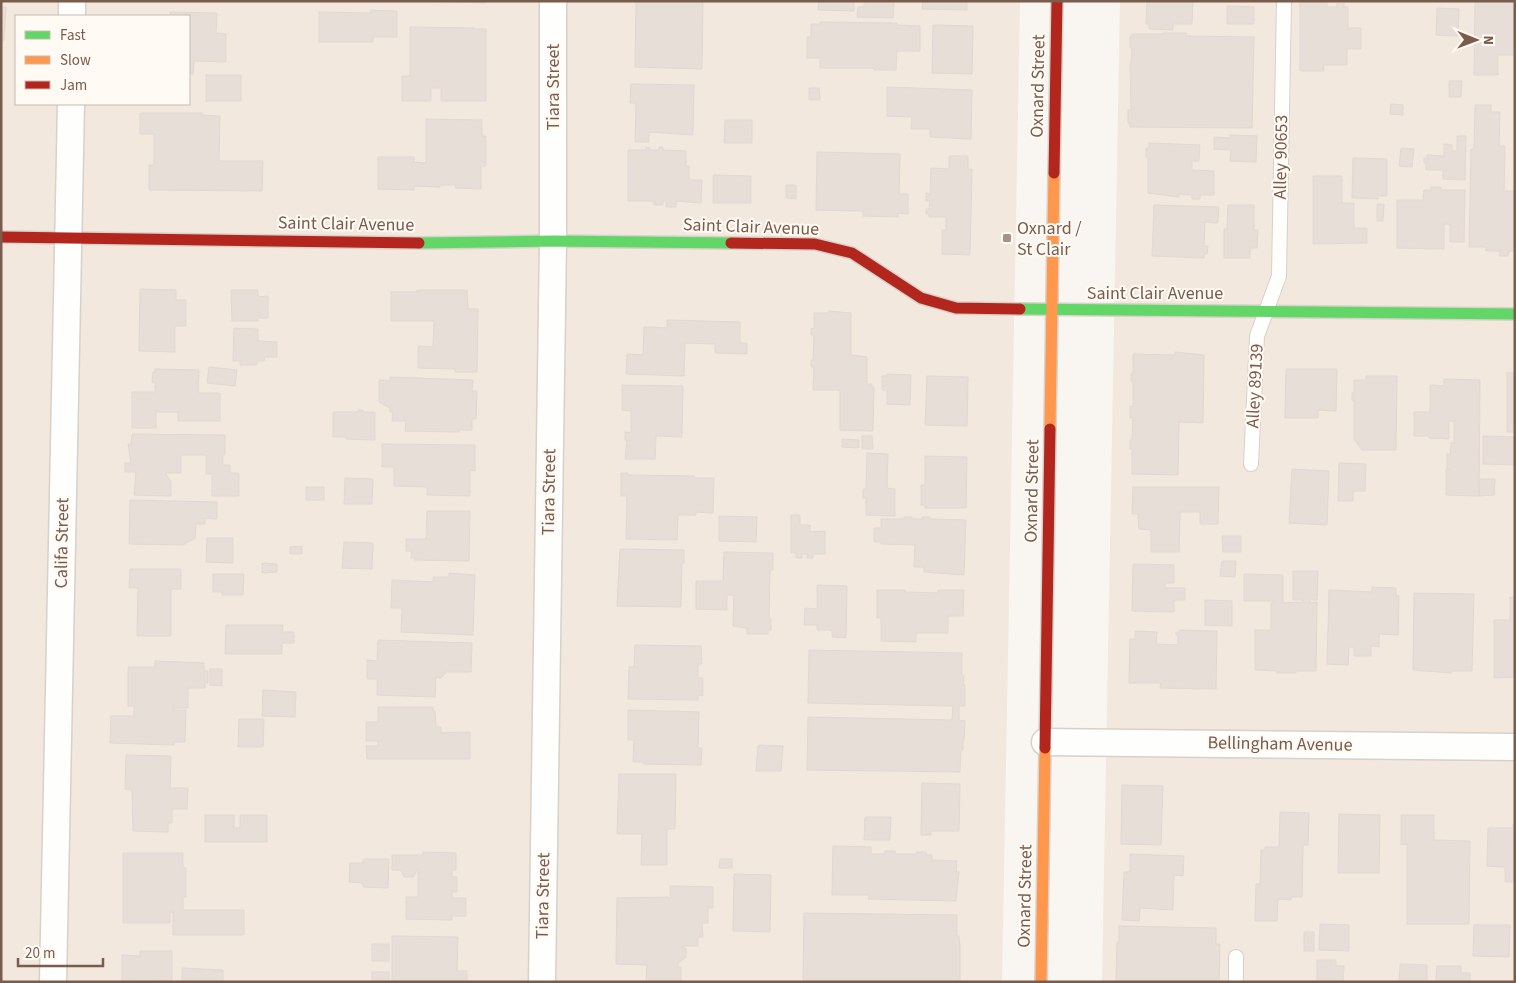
<svg xmlns="http://www.w3.org/2000/svg" width="1516" height="983" font-family="'Source Sans 3',sans-serif">
	<style>
		.residential { fill: #f2e8de; fill-rule: evenodd }
		.building { fill: #e6ded7; stroke: #e2d8d2 }
		.lines { fill: none; stroke-linecap: round; stroke-linejoin: round }
		.lane-casing { stroke: #d7d1cb; stroke-width: 16 }
		.street-casing { stroke: #d7d1cb; stroke-width: 29 }
		.fast-casing { stroke: #d9d2cb; stroke-width: 14 }
		.slow-casing { stroke: #d9d2cb; stroke-width: 14 }
		.jam-casing { stroke: #d9d2cb; stroke-width: 14 }
		.lane { stroke: #fefefd; stroke-width: 14 }
		.street { stroke: #fefefd; stroke-width: 26 }
		.fast { stroke: #63d668; stroke-width: 11 }
		.slow { stroke: #ff974d; stroke-width: 11 }
		.jam { stroke: #b3261e; stroke-width: 11 }
		.poi-dot { fill: #a69286; stroke: #fffaf3; stroke-width: 2 }
		.labels { text-anchor: middle; dominant-baseline: central; stroke-width: 4; stroke-linejoin: round; paint-order: stroke }
		.street-label { font-size: 18px; fill: #7a5c4d; stroke: #fffaf3 }
		.poi-label { font-size: 18px; fill: #7a5c4d; stroke: #fffaf3; text-anchor: start }
	</style>
	<rect width="100%" height="100%" fill="#f9f5f0"/>
	<g class="residential">
		<path d="M1 1H1020L1002 982H1ZM16 16H189V104H16Z"/>
		<path d="M1120 1H1515V982H1102Z"/>
	</g>
	<g class="building">
		<path d="M417 1H486V3Z"/>
		<path d="M636 1H703L702 69 635 67Z"/>
		<path d="M819 1H854V11L818 10Z"/>
		<path d="M864 1H894L893 18 857 17 858 7H864Z"/>
		<path d="M923 1H967V10L922 9Z"/>
		<path d="M1147 1H1193L1192 24H1173V30L1149 29V24H1146Z"/>
		<path d="M1300 1H1327V7H1337V3H1344V7H1348V28H1361V49H1347V65H1323L1324 71H1300Z"/>
		<path d="M1475 1H1515V55H1498V75H1474Z"/>
		<path d="M1227 6 1254 7V24H1227Z"/>
		<path d="M1 7H6L4 41H1Z"/>
		<path d="M1437 8 1459 9 1458 36 1436 35Z"/>
		<path d="M371 10 397 11V37H373V42H319V12L371 13Z"/>
		<path d="M170 12 217 13 216 33 226 34V62L194 61 193 74H189V16H170Z"/>
		<path d="M820 22 897 23V25L920 26V51H897L896 70H874V68H820V58H807V37H811V24H820Z"/>
		<path d="M933 25 973 26 972 74 932 73Z"/>
		<path d="M410 27 475 28V29H486V101H441V88H431V101H402V76H410Z"/>
		<path d="M1163 33H1186V36L1254 37 1252 128 1130 127V123H1128V110H1131L1130 64H1131L1132 48H1130V36H1132V34H1163Z"/>
		<rect x="206" y="75" width="35" height="26"/>
		<path d="M1449 81H1462L1461 97H1449Z"/>
		<path d="M631 84 694 85 693 135 649 132V142H635L636 103H630Z"/>
		<path d="M887 87 972 90 971 139 930 137V129H911L912 117 887 116Z"/>
		<path d="M809 88H819L820 100H809Z"/>
		<path d="M1391 104 1403 105V115L1390 114Z"/>
		<path d="M1475 105H1491V112H1500L1499 146H1505L1504 191H1515V251H1509L1508 256H1499L1500 251H1486V247H1469L1471 149H1474Z"/>
		<path d="M140 113H202V115L220 116 219 161H263L262 191 149 190V165H154V134H140Z"/>
		<path d="M426 119 482 120V136H486V166H481V189L456 188 455 185H440V187L414 186V190L378 189V157H414V162L426 163Z"/>
		<path d="M725 120H752V143H724Z"/>
		<path d="M1230 135 1257 136 1256 162 1230 161 1231 150 1214 149V137L1230 138Z"/>
		<path d="M1457 136H1466L1465 180 1443 179V170H1426V163H1424V158H1427V155L1444 156V144L1452 145V151H1457Z"/>
		<path d="M1149 143 1200 145 1199 161H1192V170L1214 171V195H1200V199H1192V195L1179 194V197L1148 193V157H1146V148H1149Z"/>
		<path d="M646 147 650 148V150H659V147H663V150L686 151V166H689V180H702L701 203 676 201V207H666V201H663V205H654V201H628V150H646Z"/>
		<path d="M1401 148 1414 149 1412 167 1399 166Z"/>
		<path d="M817 152 900 154 899 194H908V214L898 213V217L863 216V211L816 210Z"/>
		<path d="M949 156H968V169H972L970 255 942 254V230H946V217H929V214H926V209H929L930 201H926V193L930 194 931 168 949 169Z"/>
		<path d="M1353 158 1387 159V196H1378V199L1352 198Z"/>
		<path d="M713 175 751 176V203H713Z"/>
		<path d="M1313 176H1342V203H1354V228H1367V243L1313 244Z"/>
		<path d="M786 185H796V199L786 198Z"/>
		<path d="M1431 187H1441L1442 190H1465L1464 242H1450V224H1444V249L1397 248V200H1423L1424 190H1431Z"/>
		<path d="M1377 204H1384L1383 221H1377Z"/>
		<path d="M1154 205 1219 207 1218 223 1205 222 1204 246H1208L1207 254H1204V258L1152 256Z"/>
		<path d="M1228 205H1254V230H1258L1257 248H1250V258H1224V229H1227Z"/>
		<path d="M140 289 176 290V300H186V326H175V352L139 351Z"/>
		<path d="M231 290H258V297L268 296V318H258V321H232Z"/>
		<path d="M417 290H467L468 309H478L477 372H455V369L418 368V346L433 347 434 321H391V292H417Z"/>
		<path d="M829 311 851 313V355L867 357V384H872V387H874L873 431 840 430V390H813L814 367H811V360H813L814 335H811V329L814 328V313H829Z"/>
		<path d="M667 320 740 322V343H747V354L715 353V344L685 343 684 376 626 374 627 354 643 355 644 327 667 328Z"/>
		<path d="M234 328 258 329V341L277 342V357H265L264 361H257V365H240V361H233Z"/>
		<path d="M1175 352 1204 355 1203 423 1179 422 1178 475 1132 474V449H1130V440H1132L1133 418H1130V406H1133V381H1131V374H1133V354L1175 355Z"/>
		<path d="M209 367 237 370 235 386 207 383Z"/>
		<path d="M155 369 199 370 198 393H220V421H178V412H156V428H132V392H155V382H152L153 372H155Z"/>
		<path d="M1286 369H1337L1336 411 1318 410V418H1285Z"/>
		<rect x="1507" y="373" width="8" height="59"/>
		<path d="M887 374 911 375 910 405 887 404V390H882V376H887Z"/>
		<path d="M927 376 968 377 967 426 925 425Z"/>
		<path d="M1366 376H1397L1396 450H1362L1354 439V400H1352V393H1354V380H1366Z"/>
		<path d="M390 377 473 380 472 391H477L476 419H472V430H459V432L405 431 406 421H392L393 412H390V408L379 402V380L390 381Z"/>
		<path d="M1444 379 1480 380 1479 496 1446 495V470H1449V469H1447V454H1450L1451 443H1454V421H1449V439L1429 438V436H1414V412H1430V385L1444 386Z"/>
		<path d="M622 385 683 386 682 437 656 436 655 459H625L627 440H625V432L631 433V411L622 410Z"/>
		<path d="M358 410H363V412H375V440L346 439V437H333V412H358Z"/>
		<path d="M132 434 225 435V455H223V465H230V473H239V496H212V474H206V455H181V473H165L171 482V496L134 495 136 472H125V463H131L128 444H131Z"/>
		<path d="M862 436H872L873 449H862Z"/>
		<path d="M1483 436 1515 437V465L1483 464Z"/>
		<path d="M842 439 859 440V448L842 447Z"/>
		<path d="M382 444 475 445V471L470 470V496L427 495V487L394 486V467H382Z"/>
		<path d="M867 453 888 454 887 488 895 489V516L866 515V498H863V489H866Z"/>
		<path d="M925 456 967 457 966 508H925V505H921V485H925Z"/>
		<path d="M1339 463 1366 464 1365 491H1353V501H1338Z"/>
		<path d="M1292 469 1329 471 1327 525 1289 523Z"/>
		<path d="M621 473H628V475L694 476V478H714L713 513 696 512V515H678L677 540 626 539 627 496H621Z"/>
		<path d="M345 478 373 479 372 504H344Z"/>
		<path d="M1479 479H1495L1494 495 1479 496Z"/>
		<rect x="306" y="487" width="18" height="13"/>
		<path d="M1133 487H1219L1218 524H1200V512H1180L1179 552H1151V530L1139 529 1138 514H1132Z"/>
		<path d="M130 500 217 502V519L205 518V524H196L195 538 183 545 129 544Z"/>
		<path d="M427 511H470L469 561 415 560V558H411L412 551H406V539H426Z"/>
		<path d="M791 515H800V525H810V532L825 531V554H813V558H807L808 554H802V558H796V553H791Z"/>
		<path d="M719 516 757 517 756 542 719 541Z"/>
		<path d="M904 517H912V519H922V517H930V519L966 520 964 575 924 572V567H914L915 545 881 544V542H874V528H881V519H904Z"/>
		<path d="M1222 536H1241V552H1223Z"/>
		<path d="M207 538H233V563L206 562Z"/>
		<path d="M344 542 373 543 372 569 342 568Z"/>
		<path d="M302 546V554H290V547Z"/>
		<path d="M620 549 684 550V563H682L681 607 617 606Z"/>
		<path d="M724 552 773 553V570H770L769 619H771V630H768V634H747V628L733 626 734 595H727V610L696 609V581H723Z"/>
		<path d="M1222 561H1236L1235 577 1220 576Z"/>
		<path d="M262 563 277 564V572L262 573Z"/>
		<path d="M1133 564 1174 565V583H1165V588H1185V600H1174V612L1132 611Z"/>
		<path d="M130 569H181V589H171V636H137L138 588H129Z"/>
		<path d="M1293 571H1318L1317 600H1310V603L1317 602 1316 671H1296V673H1277V671L1255 670V630H1271V603H1274V601H1244V574L1283 575V603L1303 602V600H1293Z"/>
		<path d="M449 573 475 575 473 635 401 632 402 608H391L392 580 433 582V577H449Z"/>
		<path d="M213 574H244L243 595H222V592H213Z"/>
		<path d="M817 585 847 586 846 638 832 637V630H817V625H804L805 608 817 609Z"/>
		<path d="M1372 587 1396 588V596H1399L1398 635 1379 634V647L1371 646V656H1354V647H1349L1348 665 1327 664 1329 590 1372 592Z"/>
		<path d="M877 590H905V592L938 593V590H964L963 616H948V633H916V642L881 641V618H877Z"/>
		<path d="M1414 593 1474 594 1472 671H1451V673L1413 670Z"/>
		<path d="M1510 597H1515V677L1494 678V620H1510Z"/>
		<path d="M1205 600 1232 601V626L1205 625Z"/>
		<path d="M226 625H283L282 632H294V643H282V654H225Z"/>
		<path d="M1179 630 1217 631 1216 689 1160 688 1161 683H1129L1130 639H1135V631L1157 632 1156 644 1178 645V636L1176 635V632H1179Z"/>
		<path d="M378 640 472 643 471 672H445V674L441 678 436 677 435 697 377 695V679H367V660L377 661Z"/>
		<path d="M635 645 701 646 702 664H698V678H703V696L698 695V700L628 699 629 667H634Z"/>
		<path d="M809 650 962 653V676H964L963 685H965V706H959V720L965 721 964 740H963V750H961L960 772 807 770 808 717 952 720 953 706 808 703Z"/>
		<path d="M155 661 204 663V671H208V683H205V688H188V708H173V710H186L185 742H174V745L110 743 111 716H134V706H128V667H155Z"/>
		<path d="M210 669H222V686L210 685Z"/>
		<path d="M263 690 296 692 295 717 262 716Z"/>
		<path d="M378 707H433V711H435L436 727H441V733L470 732V759H367L366 746H378V741H366V722H378Z"/>
		<path d="M628 710 699 712 698 748H702L701 765 643 764V762H633L634 740H628Z"/>
		<path d="M239 719H264L263 747H238Z"/>
		<path d="M758 745 783 746 781 771H756Z"/>
		<path d="M126 755 171 756 170 788H188L187 809H172V823H168V832L133 831 132 790 125 789Z"/>
		<path d="M619 774H676L675 829H667V865H641L642 834H617Z"/>
		<path d="M922 783 960 784 959 831H931V835H921Z"/>
		<path d="M1122 785 1163 786 1161 845 1121 844Z"/>
		<path d="M1280 812 1309 813 1308 845H1303L1302 897H1291V900L1278 899 1277 921H1255L1256 884H1260L1261 850H1265V847H1279Z"/>
		<path d="M1339 814 1380 815 1379 873H1338Z"/>
		<path d="M205 815H234V828H240V815H267V842H205Z"/>
		<path d="M1401 815H1434V840L1470 841 1469 924H1407V844L1401 845Z"/>
		<path d="M865 817H891L890 840H864Z"/>
		<path d="M1513 824H1515V882H1505V867L1487 866 1488 828H1513Z"/>
		<path d="M833 846 871 847V854H885V851H895V854H917L916 852H926V855H932V860L957 861 956 872H959L956 901 868 899 869 895H832Z"/>
		<path d="M423 852 456 853V870H452V877H457V892H452V898H466V916H452V920L406 919V897H418V870H416V873L413 877H404L401 870H392V855H423Z"/>
		<path d="M123 853H183V868H186V897H183V910H244V935H173V912H170V923H123Z"/>
		<path d="M1130 854 1184 856 1183 876 1174 875 1173 910 1140 908 1139 921 1122 920 1124 872H1130Z"/>
		<path d="M363 859H389L388 888 363 887V883L349 882 350 863H363Z"/>
		<path d="M720 859H732V868H719Z"/>
		<path d="M734 874 771 875 770 932 733 931Z"/>
		<path d="M670 886 713 887V908H708V923H702L703 937H698V946H682L686 949V957L680 962H678V967H681V982H646L647 965 616 964 617 898 668 897V899H670Z"/>
		<path d="M804 913 957 915V936H959L960 946V982H803Z"/>
		<path d="M1320 924 1349 925V951L1319 950Z"/>
		<path d="M1474 925H1510L1509 957 1473 956Z"/>
		<path d="M1119 926 1216 928V944H1220L1219 982H1116L1117 942H1119Z"/>
		<rect x="1304" y="932" width="10" height="19"/>
		<path d="M392 936 458 937 457 971H467V982H392Z"/>
		<rect x="372" y="944" width="17" height="17"/>
		<path d="M140 951H172V980L122 982V955L140 956Z"/>
		<path d="M1317 960H1336V966H1344L1343 982H1317Z"/>
		<path d="M1400 964 1427 965V982H1399Z"/>
		<path d="M1437 966H1461V973H1470V982H1436Z"/>
		<path d="M182 968 223 970V982H182Z"/>
		<rect x="372" y="972" width="17" height="10"/>
	</g>
	<g class="lines">
		<g class="lane-casing">
			<g id="lane">
				<path d="M1251 464 1257 336 1279 276 1284 1"/>
				<path d="M1236 982V957"/>
			</g>
		</g>
		<g class="street-casing">
			<g id="street">
				<path d="M72 16V1"/>
				<path d="M1045 742 1515 747"/>
				<path d="M53 982 71 104"/>
				<path d="M542 982 553 241V1"/>
			</g>
		</g>
		<g class="fast-casing">
			<g id="fast">
				<path d="M419 243 553 241 731 243"/>
				<path d="M1020 309 1515 314"/>
			</g>
		</g>
		<g class="slow-casing">
			<g id="slow">
				<path d="M1050 429 1054 173"/>
				<path d="M1041 982 1045 748"/>
			</g>
		</g>
		<g class="jam-casing">
			<g id="jam">
				<path d="M1054 173 1057 1"/>
				<path d="M1 237 419 243"/>
				<path d="M731 243 815 244 852 253 921 298 956 308 1020 309"/>
				<path d="M1045 748 1050 429"/>
			</g>
		</g>
		<use href="#lane" class="lane"/>
		<use href="#street" class="street"/>
		<use href="#fast" class="fast"/>
		<use href="#slow" class="slow"/>
		<use href="#jam" class="jam"/>
	</g>
	<rect class="poi-dot" x="1002" y="233" width="10" height="10" rx="2.5"/>
	<g class="labels">
		<g class="street-label">
			<text transform="translate(1038 86) rotate(-89)">Oxnard Street</text>
			<text transform="translate(553 87) rotate(-90)">Tiara Street</text>
			<text transform="translate(1281 157) rotate(-89)">Alley 90653</text>
			<text transform="translate(346 224) rotate(1)">Saint Clair Avenue</text>
			<text transform="translate(751 227) rotate(2)">Saint Clair Avenue</text>
			<text x="1155" y="293">Saint Clair Avenue</text>
			<text transform="translate(1255 386) rotate(-87)">Alley 89139</text>
			<text transform="translate(1032 491) rotate(-89)">Oxnard Street</text>
			<text transform="translate(549 492) rotate(-89)">Tiara Street</text>
			<text transform="translate(62 543) rotate(-89)">Califa Street</text>
			<text transform="translate(1280 744) rotate(1)">Bellingham Avenue</text>
			<text transform="translate(543 896) rotate(-89)">Tiara Street</text>
			<text transform="translate(1025 896) rotate(-89)">Oxnard Street</text>
		</g>
		<g class="poi-label">
			<text x="1017" y="228">Oxnard /<tspan x="1017" dy="21">St Clair</tspan></text>
		</g>
	</g>
	<rect width="1516" height="983" fill="none" stroke="#7a5c4d" stroke-width="5"/>
	<rect x="15" y="15" width="175" height="90" fill="#fffaf3" stroke="#cabbb1"/>
	<rect x="25" y="31" width="25" height="8" fill="#63d668" stroke="#cabbb1"/>
	<text x="60" y="40" font-size="15" fill="#7a5c4d">Fast</text>
	<rect x="25" y="56" width="25" height="8" fill="#ff974d" stroke="#cabbb1"/>
	<text x="60" y="65" font-size="15" fill="#7a5c4d">Slow</text>
	<rect x="25" y="81" width="25" height="8" fill="#b3261e" stroke="#cabbb1"/>
	<text x="60" y="90" font-size="15" fill="#7a5c4d">Jam</text>
	<g transform="translate(1476 40) rotate(91)" stroke="#fffaf3" stroke-width="4" paint-order="stroke">
	<path d="M0-4L9 19L0 12L-9 19Z" fill="#7a5c4d"/>
	<text y="-8" font-size="14" font-weight="bold" text-anchor="middle" fill="#7a5c4d">N</text>
	</g>
	<path d="M18 958v8h85v-8" fill="none" stroke="#7a5c4d" stroke-width="2.5"/>
	<text x="25" y="958" font-size="15" fill="#7a5c4d" stroke="#fffaf3" stroke-width="4" paint-order="stroke">20 m</text>
</svg>
